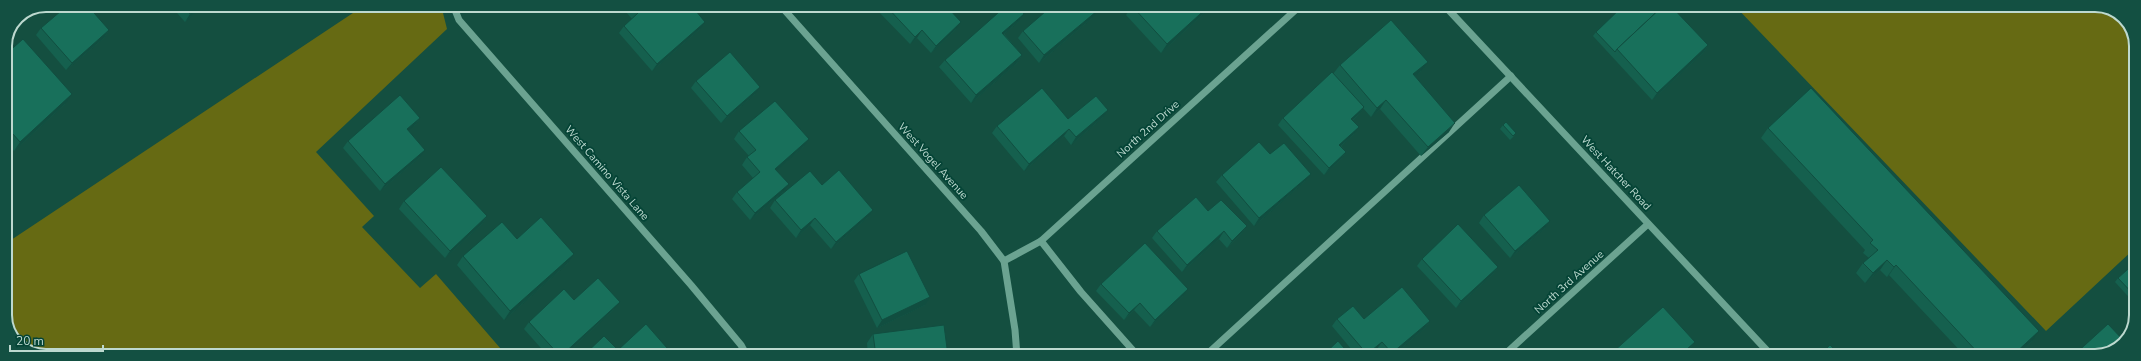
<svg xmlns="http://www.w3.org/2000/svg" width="2141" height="361" font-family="'Nunito Sans',sans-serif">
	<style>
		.green { fill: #666a13 }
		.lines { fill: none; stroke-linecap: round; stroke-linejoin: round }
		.minor { stroke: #6ba391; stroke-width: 7 }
		.wall { fill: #15604e }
		.shaded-wall { fill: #114e40 }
		.building { fill: #18705b; stroke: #114e40 }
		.labels { text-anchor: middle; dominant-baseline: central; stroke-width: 3.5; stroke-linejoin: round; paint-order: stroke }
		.street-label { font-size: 11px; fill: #bdd9cf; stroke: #044436 }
		.rim { fill: none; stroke: #bdd9cf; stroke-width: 2 }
	</style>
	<rect width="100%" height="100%" fill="#144f40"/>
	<g class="green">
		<path d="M365 5H441L447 29 316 152 374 216 362 227 420 288 436 274 507 356H40L17 344 5 320V244Z"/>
		<path d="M1734 5H2101L2124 17 2136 41V251L2134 249 2046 331Z"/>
	</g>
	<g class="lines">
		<g class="minor">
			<path d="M453 5 459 20 691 285 741 345 747 356"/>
			<path d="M780 5 981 231 1004 261 1015 330 1017 356"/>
			<path d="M1444 5 1772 356"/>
			<path d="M1041 241 1081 292 1138 356"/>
			<path d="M1004 261 1041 241 1301 5"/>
			<path d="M1205 356 1511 76"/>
			<path d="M1503 356 1648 224"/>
		</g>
	</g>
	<g class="wall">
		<path d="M133 5H141L136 9Z"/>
		<path d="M170 5H203L185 22Z"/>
		<path d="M620 5H691L700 29 652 71 619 33 624 26 632 19Z"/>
		<path d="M881 5H956L950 10 956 29 931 53 917 38 910 44 877 10Z"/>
		<path d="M1133 5H1213L1161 53 1126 15Z"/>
		<path d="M1092 18 1039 63 1018 38 1023 31Z"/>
		<path d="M1019 21 1004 34 1022 55 1017 63 971 103 939 67 945 60Z"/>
		<path d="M41 28 109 30 104 38 66 70 36 35Z"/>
		<path d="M1596 32 1708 45 1703 53 1652 100 1593 36Z"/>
		<path d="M5 55 65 104 14 151 5 141Z"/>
		<path d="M1340 65 1421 71 1415 76 1449 132 1421 156 1380 109 1371 117 1363 108 1359 114 1353 120 1354 134 1341 146 1346 152 1341 159 1324 175 1278 125 1283 118 1333 74Z"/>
		<path d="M696 81 755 94 721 123 691 88Z"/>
		<path d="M1103 117 1071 145 1064 136 1024 171 992 133 997 126 1068 119Z"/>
		<path d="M420 118 415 125 408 130 420 157 380 191 343 148 348 141Z"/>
		<path d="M1503 125 1516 133 1513 137 1510 140 1500 129Z"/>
		<path d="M1768 128 2032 341 2016 356H1965L1889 275 1887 277 1880 270 1865 283 1856 273 1863 263 1869 258 1863 253 1865 250 1761 138Z"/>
		<path d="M739 131 804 146 776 170 783 192 750 220 732 199 737 192 753 178 742 165 747 157 749 156 734 139Z"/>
		<path d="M1270 154 1305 181 1254 226 1216 182 1222 175Z"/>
		<path d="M822 185 868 217 831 249 810 225 796 238 770 208 775 200Z"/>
		<path d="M404 201 487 216 482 224 445 258 399 209Z"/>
		<path d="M1208 211 1247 226 1241 234 1227 248 1219 239 1182 272 1152 238 1157 231Z"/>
		<path d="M1484 215 1545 228 1510 258 1479 223Z"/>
		<path d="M463 256 568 263 504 320 457 265Z"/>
		<path d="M1422 259 1498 267 1493 274 1456 308 1417 266Z"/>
		<path d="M2136 262V305L2115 282 2118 278Z"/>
		<path d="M859 274 925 305 877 328 854 281Z"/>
		<path d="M1101 284 1183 296 1150 327 1134 310 1124 320 1096 291Z"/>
		<path d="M574 300 614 309 564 356H548L524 329 529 322Z"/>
		<path d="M1337 319H1364L1430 321 1425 328 1392 356H1383L1377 349 1369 356H1357L1332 326Z"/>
		<path d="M873 334 948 356H868L867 343Z"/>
		<path d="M1695 342 1688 351 1683 356H1610L1613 352Z"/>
		<path d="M1826 349 1841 356H1826L1824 353Z"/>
	</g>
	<g class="shaded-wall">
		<path d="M201 5H203L185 22 190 14Z"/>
		<path d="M953 5H956L944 17 949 9Z"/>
		<path d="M1210 5H1213L1161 53 1167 44Z"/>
		<path d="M1097 11 1092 18 1039 63 1044 55Z"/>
		<path d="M1024 14 1019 21 997 40 1002 33Z"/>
		<path d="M705 22 700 29 652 71 657 64Z"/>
		<path d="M961 22 956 29 931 53 936 46Z"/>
		<path d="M109 30 104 38 66 70 72 63Z"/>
		<path d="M922 30 917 38 910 44 915 37Z"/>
		<path d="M1708 45 1703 53 1652 100 1657 93Z"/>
		<path d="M1022 55 1017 63 971 103 976 95Z"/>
		<path d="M1428 62 1421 71 1406 84 1413 74Z"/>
		<path d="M760 87 755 94 721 123 727 116Z"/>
		<path d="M72 94 65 104 14 151 20 142Z"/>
		<path d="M1386 100 1380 109 1371 117 1377 108Z"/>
		<path d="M1364 107 1359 114 1346 126 1351 119Z"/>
		<path d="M1108 110 1103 117 1071 145 1076 137Z"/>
		<path d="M420 118 415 125 402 136 407 129Z"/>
		<path d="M1455 123 1449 132 1421 156 1428 147Z"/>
		<path d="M1359 127 1354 134 1334 152 1339 145Z"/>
		<path d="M1069 129 1064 136 1024 171 1029 164Z"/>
		<path d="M809 139 804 146 770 176 775 169Z"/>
		<path d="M425 150 420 157 380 191 385 184Z"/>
		<path d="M1346 152 1341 159 1324 175 1329 168Z"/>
		<path d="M1311 174 1305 181 1254 226 1259 218Z"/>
		<path d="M789 184 783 192 750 220 755 213Z"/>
		<path d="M873 210 868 217 831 249 836 242Z"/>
		<path d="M487 216 482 224 445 258 450 251Z"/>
		<path d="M815 218 810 225 796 238 801 230Z"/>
		<path d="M1550 221 1545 228 1510 258 1515 251Z"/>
		<path d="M1247 226 1241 234 1227 248 1232 241Z"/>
		<path d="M1224 231 1219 239 1182 272 1187 265Z"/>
		<path d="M574 254 568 263 504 320 510 311Z"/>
		<path d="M1887 260 1880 270 1865 283 1873 273Z"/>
		<path d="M1896 265 1889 275 1887 277 1894 267Z"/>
		<path d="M1498 267 1493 274 1456 308 1461 301Z"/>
		<path d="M1188 289 1183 296 1150 327 1155 320Z"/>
		<path d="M930 297 925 305 877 328 882 320Z"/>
		<path d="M620 302 614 309 564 356H561Z"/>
		<path d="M1140 303 1134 310 1124 320 1129 313Z"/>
		<path d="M1430 321 1425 328 1392 356H1390L1392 353Z"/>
		<path d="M2039 331 2032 341 2016 356H2012Z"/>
		<path d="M1382 342 1377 349 1369 356H1366Z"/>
		<path d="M1695 342 1688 351 1683 356H1679Z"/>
		<path d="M667 348 662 356H658Z"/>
	</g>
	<g class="building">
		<path d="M68 5H87L109 30 72 63 41 28Z"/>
		<path d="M181 5H201L190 14Z"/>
		<path d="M632 5H691L705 22 657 64 624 26 638 13Z"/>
		<path d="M885 5H953L949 9 961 22 936 46 922 30 915 37Z"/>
		<path d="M1007 5H1017L1024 14 1002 33 1022 55 976 95 945 60Z"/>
		<path d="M1053 5H1092L1097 11 1044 55 1023 31Z"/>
		<path d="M1133 5H1210L1167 44 1132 6Z"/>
		<path d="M1624 5H1664L1617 49 1615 52 1596 32Z"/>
		<path d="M1664 5H1670L1708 45 1657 93 1617 49Z"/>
		<path d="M1391 20 1428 62 1413 74 1455 123 1428 147 1386 100 1377 108 1340 65Z"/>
		<path d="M23 39 72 94 20 142 5 125V101L7 99 5 96V55Z"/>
		<path d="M730 52 760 87 727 116 696 81Z"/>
		<path d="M1332 72 1364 107 1351 119 1359 127 1339 145 1346 152 1329 168 1283 118Z"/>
		<path d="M1042 88 1068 119 1096 96 1108 110 1076 137 1069 129 1029 164 997 126Z"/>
		<path d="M1811 88 2039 331 2012 356H1981L1896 265 1894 267 1887 260 1873 273 1863 263 1878 250 1870 243 1873 240 1768 128Z"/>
		<path d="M400 95 420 118 407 129 425 150 385 184 348 141Z"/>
		<path d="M775 101 809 139 775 169 789 184 755 213 737 192 760 172 747 157 756 150 739 131Z"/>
		<path d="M1506 122 1516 133 1513 136 1503 125Z"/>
		<path d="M1259 142 1270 154 1284 143 1311 174 1259 218 1222 175Z"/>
		<path d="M441 167 487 216 450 251 404 201Z"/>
		<path d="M839 170 873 210 836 242 815 218 801 230 775 200 810 171 822 185Z"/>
		<path d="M1519 185 1550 221 1515 251 1484 215Z"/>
		<path d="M1196 197 1208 211 1221 200 1247 226 1232 241 1224 231 1187 265 1157 231Z"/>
		<path d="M541 217 574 254 510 311 463 256 502 222 517 239Z"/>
		<path d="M1458 224 1498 267 1461 301 1422 259Z"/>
		<path d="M1145 243 1188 289 1155 320 1140 303 1129 313 1101 284Z"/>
		<path d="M907 251 930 297 882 320 859 274Z"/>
		<path d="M2136 262V297L2118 278Z"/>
		<path d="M598 278 620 302 561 356H560L529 322 564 289 574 300Z"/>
		<path d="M1402 287 1430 321 1392 353 1382 342 1367 354 1337 319 1353 306 1364 319Z"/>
		<path d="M1663 307 1695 342 1679 356H1616L1613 352Z"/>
		<path d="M646 324 667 348 658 356H583L604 336 618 350Z"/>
		<path d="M2108 324 2125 342 2122 346 2096 356H2073Z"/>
		<path d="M944 325 948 356H876L873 334Z"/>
		<path d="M1338 341 1351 356H1322Z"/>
		<path d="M1830 345 1841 356H1833L1826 349Z"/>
		<path d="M2037 350 2042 356H2031Z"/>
		<path d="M1133 351 1134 356H1111Z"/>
	</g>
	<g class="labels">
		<g class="street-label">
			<text transform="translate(1148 129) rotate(-42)">North 2nd Drive</text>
			<text transform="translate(933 161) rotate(48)">West Vogel Avenue</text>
			<text transform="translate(607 173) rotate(49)">West Camino Vista Lane</text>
			<text transform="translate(1616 173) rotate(47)">West Hatcher Road</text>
			<text transform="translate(1569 282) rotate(-42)">North 3rd Avenue</text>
		</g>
	</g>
	<path d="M0 0H2141V361H0ZM46 12H2095A34 34 0 0 1 2129 46V315A34 34 0 0 1 2095 349H46A34 34 0 0 1 12 315V46A34 34 0 0 1 46 12Z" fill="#135042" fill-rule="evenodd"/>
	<path class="rim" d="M46 12H2095A34 34 0 0 1 2129 46V315A34 34 0 0 1 2095 349H46A34 34 0 0 1 12 315V46A34 34 0 0 1 46 12Z"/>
	<path d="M10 345v6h93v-6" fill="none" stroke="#bdd9cf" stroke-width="2"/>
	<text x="16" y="345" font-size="12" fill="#bdd9cf" stroke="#044436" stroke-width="3" paint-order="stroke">20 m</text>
</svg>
